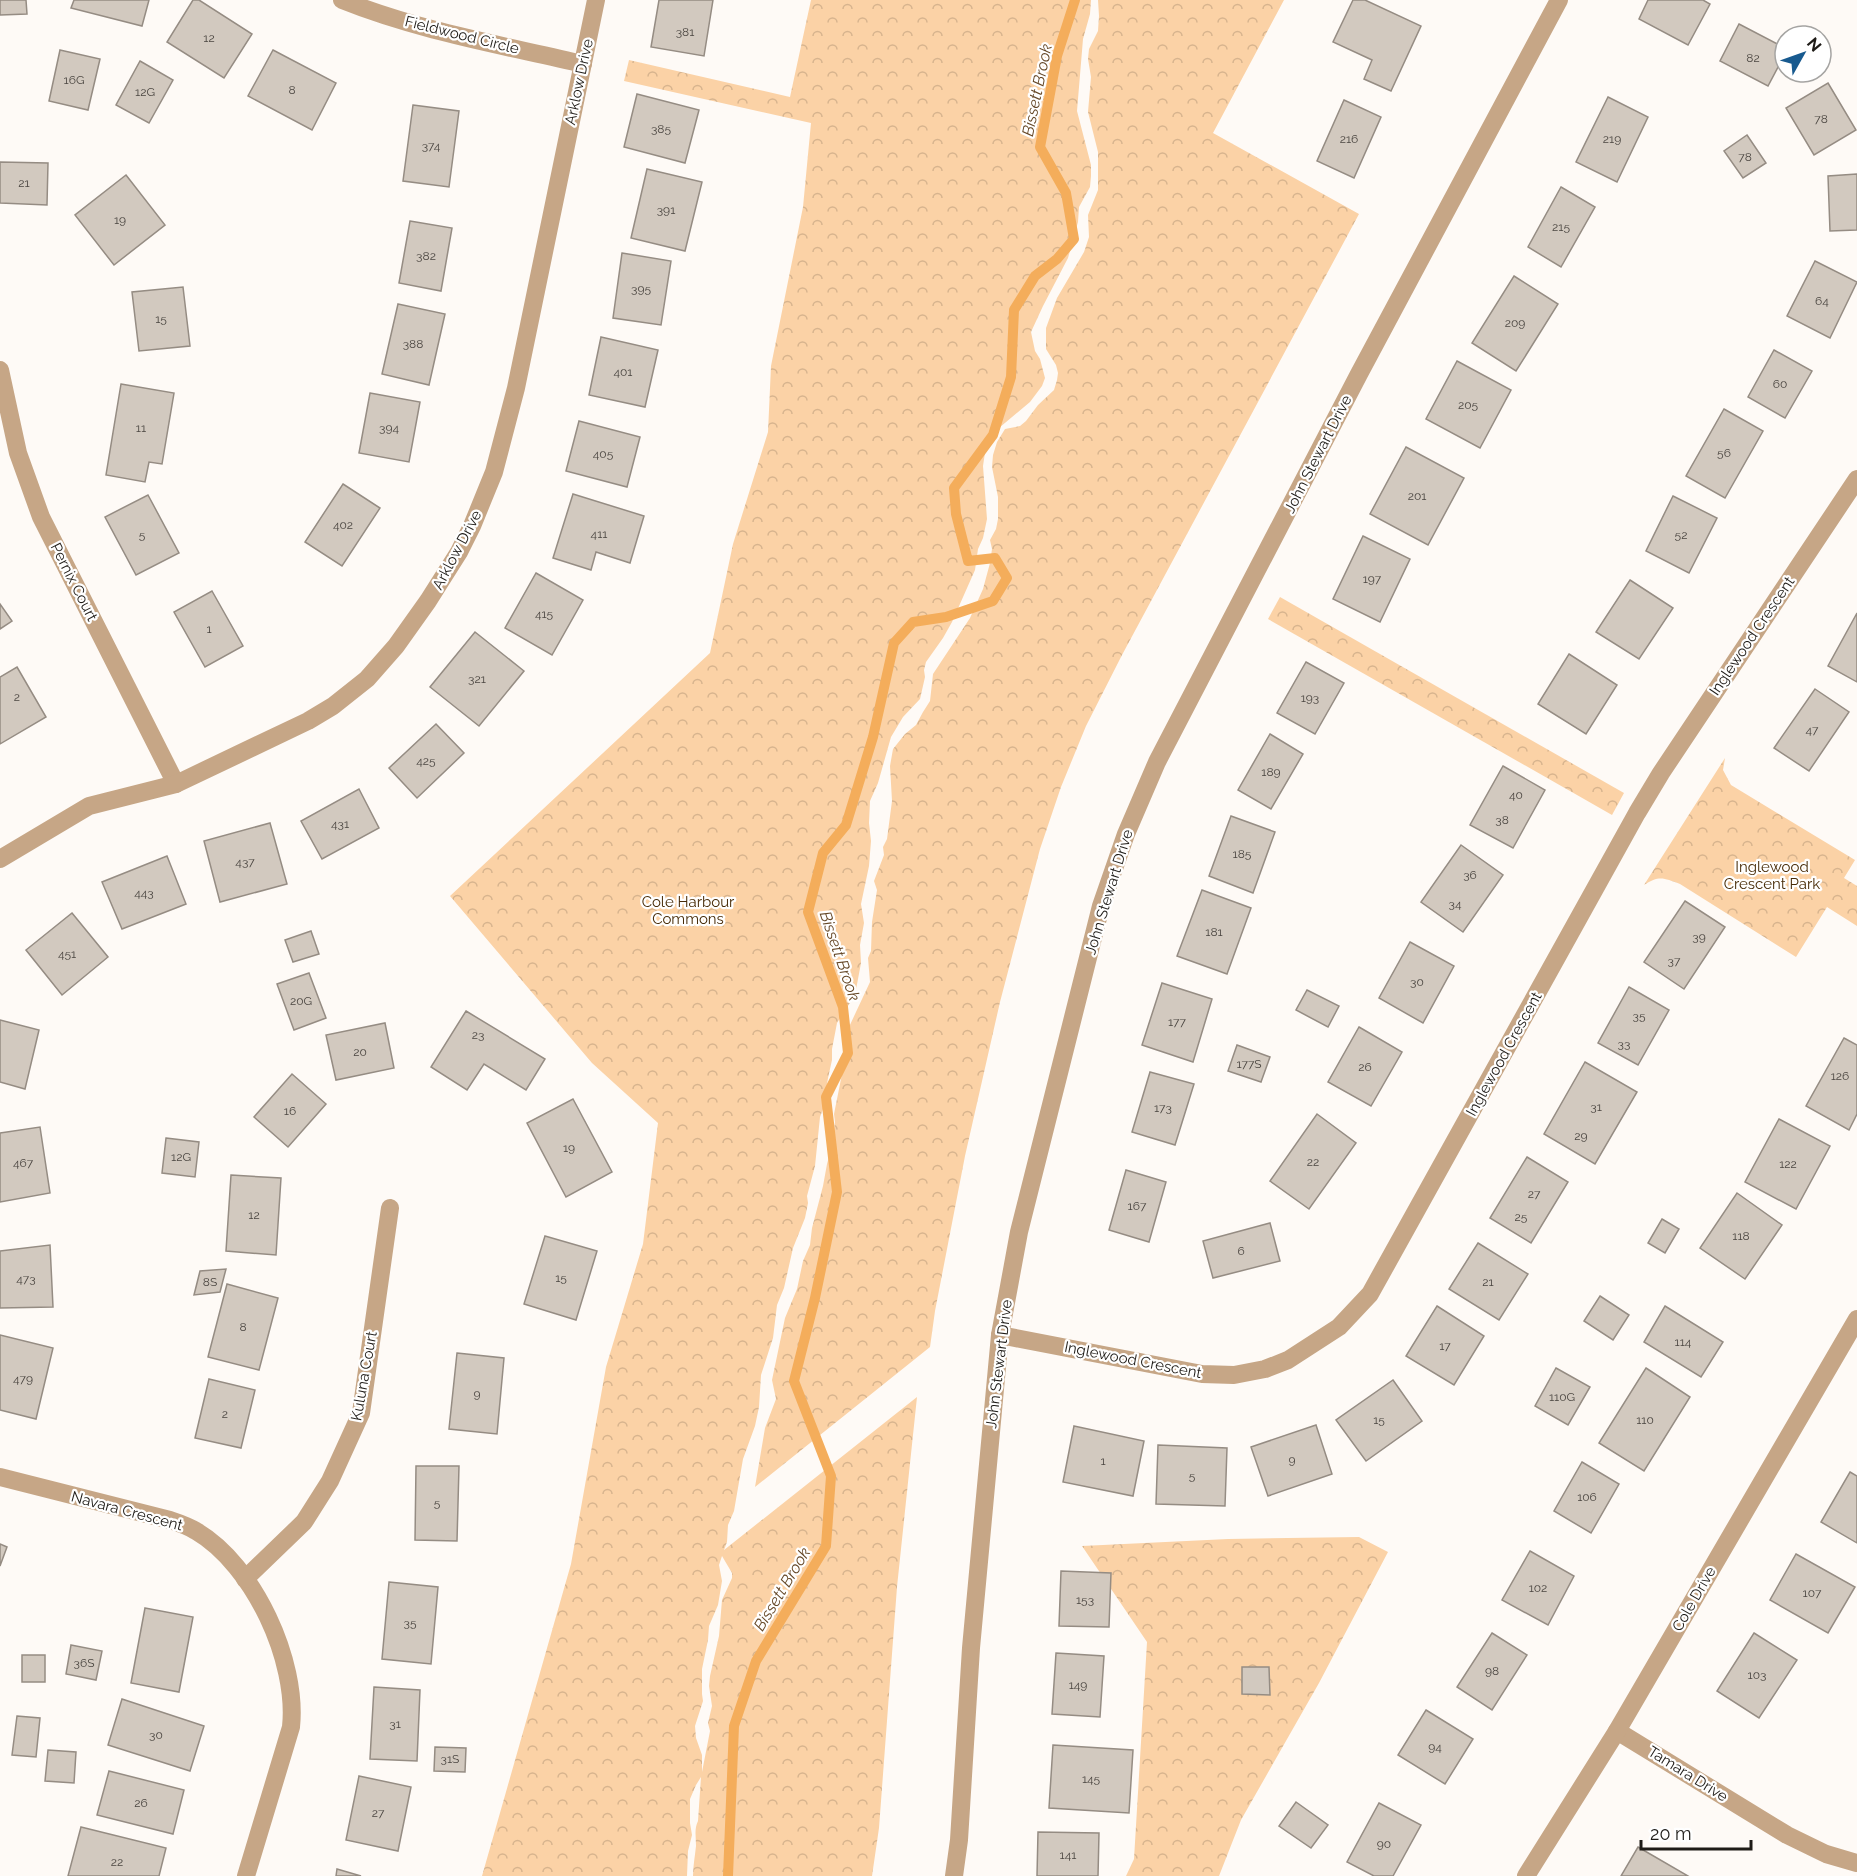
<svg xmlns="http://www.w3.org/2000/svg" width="1857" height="1876" font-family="Raleway,sans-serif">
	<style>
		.forest { fill: url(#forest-crowns); fill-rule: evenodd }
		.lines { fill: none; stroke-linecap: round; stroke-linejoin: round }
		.stream { stroke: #f4ad5b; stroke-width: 10 }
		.building { fill: #d2c9bf; stroke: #958c83; stroke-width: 1.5 }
		.street { stroke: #c6a686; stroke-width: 18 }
		.labels { text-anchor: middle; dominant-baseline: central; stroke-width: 4.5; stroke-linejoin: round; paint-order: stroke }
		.number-label { font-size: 12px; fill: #4b4641 }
		.street-label { font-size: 15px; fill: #1e1b17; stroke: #fff }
		.park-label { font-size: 15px; fill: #482c08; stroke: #fff }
		.water-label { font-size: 16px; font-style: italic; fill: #654726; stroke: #fff }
	</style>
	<defs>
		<pattern id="forest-crowns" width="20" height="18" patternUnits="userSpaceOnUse" patternTransform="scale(1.5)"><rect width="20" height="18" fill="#fbd2a6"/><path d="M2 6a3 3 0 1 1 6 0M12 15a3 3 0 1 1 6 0" fill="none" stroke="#d7b48e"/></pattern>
	</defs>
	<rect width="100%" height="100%" fill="#fefaf6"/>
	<g class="forest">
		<path d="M811 0H1091L1090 14 1083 39 1077 111 1091 165V176L1090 187 1079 207 1078 222 1068 258 1043 306 1031 332 1035 351 1040 359 1045 378 1042 386 1030 402 993 433 986 446 983 466 987 519 983 538 978 549 975 570 952 622 943 638 926 662 924 670 925 677 920 699 903 717 891 737 878 783 870 801 869 823 871 841 869 866 861 904 864 923 860 945 861 963 855 995 837 1023 832 1049V1060L828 1078 823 1109 820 1117 815 1166 807 1196 808 1203 805 1218 793 1248 784 1288 777 1305 773 1338 761 1375 759 1407 755 1426 743 1459 734 1511 728 1525 727 1542 724 1550 917 1397 897 1587 879 1828 872 1876H693C693 1866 695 1856 696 1846 696 1837 694 1829 698 1821L701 1777 696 1785 690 1799V1823L692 1835 688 1851 687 1876H482L571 1564 606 1367 643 1244 658 1123 592 1063 450 896 710 653 733 544 768 432 771 366 803 207 811 123 624 81 629 60 790 97ZM722 1556 732 1573V1578L722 1600 719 1636 710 1676 709 1686 712 1706 708 1723 710 1731 702 1772V1755L696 1738 695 1726 703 1701 702 1694V1669L708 1640 709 1626 718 1605 722 1581 719 1565Z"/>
		<path d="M1098 0H1284L1213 133 1359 214 1122 655 1086 726 1061 787 1040 849 1000 1002 965 1156 935 1311 930 1347 755 1487 765 1428 776 1399 772 1380 785 1318 797 1289 803 1261 810 1245 812 1228 823 1186 827 1164 832 1146 835 1122 834 1114 844 1064 849 1027 870 982 868 958 871 951 872 922 877 890 874 881 884 855 883 847 887 839 892 801 890 766 893 749 905 734 916 725 923 712 930 701 933 674 970 618 983 589 990 563 992 549 990 540 996 529 998 519V497L992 467 993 455 997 442 1005 429 1020 426 1026 421 1038 405 1054 390 1057 380 1058 373 1056 365 1046 349V328L1057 298 1084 252 1089 237 1088 215 1098 190V152L1088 112 1091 77 1088 59 1089 49 1098 31 1099 16Z"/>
		<path d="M1280 597 1624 793 1612 815 1268 619Z"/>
		<path d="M1725 758 1723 770 1731 785 1855 860 1844 878 1857 886V926L1827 907 1796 957 1680 884C1664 878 1659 875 1644 885Z"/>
		<path d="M1359 1537 1388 1552 1319 1683 1241 1820 1219 1876H1126L1134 1859 1147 1642 1082 1546 1228 1539Z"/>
	</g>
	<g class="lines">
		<path class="stream" d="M728 1876 734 1726 756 1661 826 1546 831 1476 794 1381 815 1298 837 1192 826 1097 848 1053 843 1007 808 912 823 853 846 825 873 737 894 643 913 622 946 617 993 601 1007 578 995 558 968 561 956 514 954 488 993 435 1011 377 1014 310 1035 276 1057 259 1074 239 1066 193 1040 147 1057 56 1075 0"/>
	</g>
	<g class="building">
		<path d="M0 0H26L27 14 0 15Z"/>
		<path d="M74 0H149L142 26 71 8Z"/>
		<path d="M193 0H199L252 34 224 78 167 42Z"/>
		<path d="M659 0H713L704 56 651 47Z"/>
		<path d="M1353 0H1365L1421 26 1391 91 1364 79 1372 60 1333 42Z"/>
		<path d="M1648 0H1703L1710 4 1688 45 1639 19Z"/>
		<path d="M1739 24 1785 48V54L1768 86 1720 61Z"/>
		<path d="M60 50 100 59 88 110 49 101Z"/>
		<path d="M273 50 336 83 312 130 248 96Z"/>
		<path d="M140 61 173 80 149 123 116 105Z"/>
		<path d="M1828 83 1856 130 1814 155 1786 108Z"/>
		<path d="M637 94 699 110 685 163 624 147Z"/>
		<path d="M1608 97 1648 117 1617 182 1576 162Z"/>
		<path d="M1344 100 1381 117 1354 178 1317 161Z"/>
		<path d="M413 105 459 111 449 187 403 181Z"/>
		<path d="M1747 135 1766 163 1743 178 1724 151Z"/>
		<path d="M0 162 48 163 47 205 0 203Z"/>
		<path d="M647 169 702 182 685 251 631 238Z"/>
		<path d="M1857 174V230L1830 231 1828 176Z"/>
		<path d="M126 175 165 225 114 265 75 215Z"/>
		<path d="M1561 187 1595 207 1561 267 1528 247Z"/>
		<path d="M410 221 452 228 441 291 399 283Z"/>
		<path d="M622 253 671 261 661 325 613 318Z"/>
		<path d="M1815 261 1857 282 1830 338 1787 316Z"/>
		<path d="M1514 276 1558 304 1516 371 1472 343Z"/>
		<path d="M183 287 190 346 139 351 132 292Z"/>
		<path d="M398 304 445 314 429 385 382 374Z"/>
		<path d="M601 337 658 350 645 407 589 395Z"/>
		<path d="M1774 350 1812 371 1785 418 1748 397Z"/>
		<path d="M1457 361 1511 390 1480 448 1426 419Z"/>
		<path d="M121 384 174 393 162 464 149 462 145 482 106 475Z"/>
		<path d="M370 393 420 402 409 462 359 453Z"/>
		<path d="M1724 409 1763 431 1725 498 1686 476Z"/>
		<path d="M579 421 640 437 627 487 566 471Z"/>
		<path d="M1406 447 1464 478 1428 545 1370 514Z"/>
		<path d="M343 484 380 508 342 566 305 542Z"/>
		<path d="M573 494 644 516 630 563 596 552 591 570 553 558Z"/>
		<path d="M148 495 179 553 136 575 105 517Z"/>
		<path d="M1673 496 1717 518 1689 573 1646 551Z"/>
		<path d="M1363 536 1410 559 1380 622 1333 599Z"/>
		<path d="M536 573 583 600 552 655 505 628Z"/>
		<path d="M1630 580 1673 608 1639 659 1596 632Z"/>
		<path d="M212 591 243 646 205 667 174 612Z"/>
		<path d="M0 604 12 621 0 629Z"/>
		<path d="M1857 613V682L1828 666Z"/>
		<path d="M475 632 524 671 479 726 430 687Z"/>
		<path d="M1569 654 1617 685 1586 734 1538 704Z"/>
		<path d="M1306 662 1344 683 1315 734 1277 713Z"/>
		<path d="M17 667 46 717 0 744V677Z"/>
		<path d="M1815 689 1849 712 1809 771 1774 748Z"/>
		<path d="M436 724 464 753 417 798 389 768Z"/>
		<path d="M1270 734 1303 754 1271 809 1238 790Z"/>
		<path d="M1503 766 1545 790 1513 848 1470 825Z"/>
		<path d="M359 789 379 828 322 859 301 821Z"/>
		<path d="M1231 816 1275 832 1253 893 1209 876Z"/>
		<path d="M270 823 287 884 220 902 204 841Z"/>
		<path d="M1461 845 1503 875 1463 932 1421 902Z"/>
		<path d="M167 856 186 904 122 929 102 882Z"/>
		<path d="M1202 890 1251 908 1227 974 1177 956Z"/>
		<path d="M1685 901 1725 927 1684 989 1644 962Z"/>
		<path d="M72 913 108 957 62 995 26 950Z"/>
		<path d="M311 931 319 954 293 962 285 940Z"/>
		<path d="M1410 942 1454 966 1423 1023 1379 998Z"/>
		<path d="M309 973 326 1018 294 1030 277 984Z"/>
		<path d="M1162 983 1212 999 1193 1062 1142 1045Z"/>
		<path d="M1629 987 1669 1010 1638 1065 1598 1043Z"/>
		<path d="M1307 990 1339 1006 1328 1027 1296 1010Z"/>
		<path d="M466 1011 545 1059 526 1090 484 1064 467 1090 431 1067Z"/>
		<path d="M0 1020 39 1030 25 1089 0 1082Z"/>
		<path d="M385 1023 394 1068 336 1080 326 1035Z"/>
		<path d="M1359 1027 1402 1052 1371 1106 1328 1082Z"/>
		<path d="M1844 1038 1857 1045V1114L1849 1130 1806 1106Z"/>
		<path d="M1237 1045 1270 1057 1261 1082 1228 1071Z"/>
		<path d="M1585 1062 1637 1092 1595 1164 1544 1134Z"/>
		<path d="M1150 1072 1194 1084 1175 1145 1132 1132Z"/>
		<path d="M292 1074 326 1104 288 1147 254 1117Z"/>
		<path d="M573 1099 612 1172 566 1197 527 1123Z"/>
		<path d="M1317 1114 1356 1143 1309 1209 1270 1181Z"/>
		<path d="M1779 1119 1830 1146 1796 1209 1745 1182Z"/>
		<path d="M40 1127 50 1193 0 1202V1133Z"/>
		<path d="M166 1138 199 1142 195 1177 162 1173Z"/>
		<path d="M1527 1157 1568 1182 1531 1243 1490 1218Z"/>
		<path d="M1126 1170 1166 1182 1149 1242 1109 1230Z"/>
		<path d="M231 1175 281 1178 276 1255 226 1251Z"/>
		<path d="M1737 1193 1782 1225 1745 1279 1700 1248Z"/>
		<path d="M1662 1219 1679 1229 1665 1253 1648 1243Z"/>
		<path d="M1270 1223 1280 1261 1213 1278 1203 1241Z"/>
		<path d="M545 1236 597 1251 576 1320 524 1304Z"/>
		<path d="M1478 1243 1528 1274 1499 1320 1449 1289Z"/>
		<path d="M50 1245 53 1307 0 1308V1251Z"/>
		<path d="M226 1269 220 1292 194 1295 200 1271Z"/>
		<path d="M227 1284 278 1298 259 1370 208 1357Z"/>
		<path d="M1600 1296 1629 1315 1613 1340 1584 1321Z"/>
		<path d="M1437 1306 1484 1336 1454 1385 1406 1356Z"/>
		<path d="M1665 1306 1723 1342 1701 1377 1644 1342Z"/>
		<path d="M0 1335 53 1348 36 1419 0 1410Z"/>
		<path d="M457 1353 504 1358 497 1434 449 1429Z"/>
		<path d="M1556 1368 1590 1387 1568 1425 1535 1406Z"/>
		<path d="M1646 1368 1690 1397 1644 1471 1599 1443Z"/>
		<path d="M209 1379 255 1390 241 1448 195 1438Z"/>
		<path d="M1393 1380 1422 1421 1366 1461 1336 1420Z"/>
		<path d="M1316 1425 1332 1474 1268 1496 1251 1447Z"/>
		<path d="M1074 1426 1144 1441 1133 1496 1063 1482Z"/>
		<path d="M1158 1445 1227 1448 1225 1506 1156 1504Z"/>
		<path d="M1582 1462 1619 1484 1591 1533 1554 1511Z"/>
		<path d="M416 1466H459L457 1541 415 1540Z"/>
		<path d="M1850 1472 1857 1476V1543L1821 1522Z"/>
		<path d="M0 1544 7 1547 0 1566Z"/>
		<path d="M1530 1551 1574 1576 1548 1625 1502 1600Z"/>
		<path d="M1796 1554 1855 1587 1828 1633 1770 1600Z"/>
		<path d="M1061 1571 1111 1573 1109 1627 1059 1626Z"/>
		<path d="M389 1582 438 1587 431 1664 382 1659Z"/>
		<path d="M145 1608 193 1617 179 1692 131 1683Z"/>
		<path d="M1492 1633 1527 1655 1492 1710 1457 1687Z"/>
		<path d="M1754 1633 1797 1660 1759 1718 1717 1691Z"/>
		<path d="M71 1645 102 1651 96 1680 66 1674Z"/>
		<path d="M1056 1653 1104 1656 1100 1717 1052 1714Z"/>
		<rect x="22" y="1655" width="23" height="27"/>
		<path d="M1242 1667H1269L1270 1695 1242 1694Z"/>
		<path d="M374 1687 420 1690 417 1761 370 1759Z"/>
		<path d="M122 1699 204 1726 190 1771 108 1745Z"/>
		<path d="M1426 1710 1473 1739 1445 1784 1398 1755Z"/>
		<path d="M17 1716 40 1718 36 1757 12 1755Z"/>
		<path d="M1053 1745 1133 1750 1129 1813 1049 1808Z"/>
		<path d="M435 1747 466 1748 465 1772 434 1771Z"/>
		<path d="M48 1750 76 1752 74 1783 45 1781Z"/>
		<path d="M109 1771 184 1790 173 1834 97 1815Z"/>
		<path d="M359 1776 411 1787 398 1851 346 1840Z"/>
		<path d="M1296 1802 1328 1825 1311 1848 1279 1826Z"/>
		<path d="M1379 1803 1421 1825 1393 1876H1374L1347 1862Z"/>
		<path d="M81 1827 166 1848 159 1876H68Z"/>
		<path d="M1038 1832 1099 1833 1098 1876H1037Z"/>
		<path d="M1638 1847 1688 1876H1621Z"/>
		<path d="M337 1869 361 1876H336Z"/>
	</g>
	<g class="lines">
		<g class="street">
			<path d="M342 0C419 31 502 45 583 64"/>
			<path d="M0 370 18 453 41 517 176 784"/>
			<path d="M0 859 89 806 176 784 308 721 333 706 367 679 396 646 428 601 459 552 472 526 494 472 516 388 596 0"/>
			<path d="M1000 1335 1202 1374 1234 1375 1265 1369 1288 1360 1339 1327 1370 1294 1637 813 1661 773 1857 479"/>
			<path d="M0 1477 170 1520C179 1523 188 1526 196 1531 254 1565 298 1661 291 1727L246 1876"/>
			<path d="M245 1579 304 1522 330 1481 361 1413 390 1208"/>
			<path d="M1617 1731 1787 1835 1826 1854 1857 1863"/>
			<path d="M954 1876 959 1840 971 1648 1000 1335 1019 1232 1101 906 1126 834 1157 762 1359 374 1559 0"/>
			<path d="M1526 1876 1617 1731 1857 1319"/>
		</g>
	</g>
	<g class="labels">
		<g class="number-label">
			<text x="685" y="32">381</text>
			<text x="209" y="38">12</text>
			<text x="1753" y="58">82</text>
			<text x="74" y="80">16G</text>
			<text x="292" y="90">8</text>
			<text x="145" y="92">12G</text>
			<text x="1821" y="119">78</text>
			<text x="661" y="129">385</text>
			<text x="1349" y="139">216</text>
			<text x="1612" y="139">219</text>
			<text x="431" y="146">374</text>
			<text x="1745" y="157">78</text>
			<text x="24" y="183">21</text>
			<text x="666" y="210">391</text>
			<text x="120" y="220">19</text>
			<text x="1561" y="227">215</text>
			<text x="426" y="256">382</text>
			<text x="641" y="289">395</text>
			<text x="1822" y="301">64</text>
			<text x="161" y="319">15</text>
			<text x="1515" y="323">209</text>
			<text x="413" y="344">388</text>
			<text x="623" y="372">401</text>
			<text x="1780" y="384">60</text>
			<text x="1468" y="405">205</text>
			<text x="141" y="428">11</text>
			<text x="389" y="428">394</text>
			<text x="1724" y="453">56</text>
			<text x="603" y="454">405</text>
			<text x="1417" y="496">201</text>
			<text x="343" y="525">402</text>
			<text x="599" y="534">411</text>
			<text x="142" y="535">5</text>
			<text x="1681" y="535">52</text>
			<text x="1372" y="579">197</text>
			<text x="544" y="614">415</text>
			<text x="209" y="629">1</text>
			<text x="477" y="679">321</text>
			<text x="17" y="697">2</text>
			<text x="1310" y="698">193</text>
			<text x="1812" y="730">47</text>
			<text x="426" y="761">425</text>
			<text x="1271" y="772">189</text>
			<text x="1516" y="795">40</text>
			<text x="1502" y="820">38</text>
			<text x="340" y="824">431</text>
			<text x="1242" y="854">185</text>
			<text x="245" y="862">437</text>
			<text x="1470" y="875">36</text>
			<text x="144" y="893">443</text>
			<text x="1455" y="904">34</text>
			<text x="1214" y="932">181</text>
			<text x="1699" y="937">39</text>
			<text x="67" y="954">451</text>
			<text x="1674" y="961">37</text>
			<text x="1417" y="982">30</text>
			<text x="301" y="1001">20G</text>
			<text x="1639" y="1016">35</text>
			<text x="1177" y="1022">177</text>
			<text x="478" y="1035">23</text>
			<text x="1624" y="1044">33</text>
			<text x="360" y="1052">20</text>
			<text x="1249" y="1064">177S</text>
			<text x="1365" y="1067">26</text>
			<text x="1840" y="1076">126</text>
			<text x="1596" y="1107">31</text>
			<text x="1163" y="1108">173</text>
			<text x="290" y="1111">16</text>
			<text x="1581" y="1136">29</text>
			<text x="569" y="1148">19</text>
			<text x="181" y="1157">12G</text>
			<text x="1313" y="1162">22</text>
			<text x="23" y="1163">467</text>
			<text x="1788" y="1164">122</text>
			<text x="1534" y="1194">27</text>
			<text x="1137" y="1206">167</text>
			<text x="254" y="1215">12</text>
			<text x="1521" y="1217">25</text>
			<text x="1741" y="1236">118</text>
			<text x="1241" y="1251">6</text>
			<text x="561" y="1278">15</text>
			<text x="26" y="1279">473</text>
			<text x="210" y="1282">8S</text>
			<text x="1488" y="1282">21</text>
			<text x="243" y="1327">8</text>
			<text x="1683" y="1342">114</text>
			<text x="1445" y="1346">17</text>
			<text x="23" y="1379">479</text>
			<text x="477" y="1394">9</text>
			<text x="1562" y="1397">110G</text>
			<text x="225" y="1414">2</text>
			<text x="1379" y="1420">15</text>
			<text x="1645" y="1420">110</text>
			<text x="1292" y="1460">9</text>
			<text x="1103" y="1461">1</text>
			<text x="1192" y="1476">5</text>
			<text x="1587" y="1497">106</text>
			<text x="437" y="1503">5</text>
			<text x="1538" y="1588">102</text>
			<text x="1812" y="1593">107</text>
			<text x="1085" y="1600">153</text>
			<text x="410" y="1623">35</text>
			<text x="84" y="1663">36S</text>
			<text x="1492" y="1671">98</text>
			<text x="1757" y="1675">103</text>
			<text x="1078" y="1685">149</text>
			<text x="395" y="1724">31</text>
			<text x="156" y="1735">30</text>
			<text x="1435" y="1747">94</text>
			<text x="450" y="1759">31S</text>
			<text x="1091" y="1779">145</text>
			<text x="141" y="1803">26</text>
			<text x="378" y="1813">27</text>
			<text x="1384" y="1844">90</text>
			<text x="1068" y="1855">141</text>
			<text x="117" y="1862">22</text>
		</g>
		<g class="street-label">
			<text transform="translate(462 35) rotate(14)">Fieldwood Circle</text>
			<text transform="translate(579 82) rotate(-78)">Arklow Drive</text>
			<text transform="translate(1318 454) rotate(-63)">John Stewart Drive</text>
			<text transform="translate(457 550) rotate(-62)">Arklow Drive</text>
			<text transform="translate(74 582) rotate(63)">Pernix Court</text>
			<text transform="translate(1752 636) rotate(-56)">Inglewood Crescent</text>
			<text transform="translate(1109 892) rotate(-73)">John Stewart Drive</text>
			<text transform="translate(1504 1054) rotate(-61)">Inglewood Crescent</text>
			<text transform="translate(1133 1360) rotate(11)">Inglewood Crescent</text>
			<text transform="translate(999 1364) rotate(-83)">John Stewart Drive</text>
			<text transform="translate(364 1376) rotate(-80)">Kuluna Court</text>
			<text transform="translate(127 1511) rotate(15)">Navara Crescent</text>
			<text transform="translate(1694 1599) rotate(-60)">Cole Drive</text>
			<text transform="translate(1688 1774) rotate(32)">Tamara Drive</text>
		</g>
		<g class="park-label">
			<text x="1772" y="867">Inglewood<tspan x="1772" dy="17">Crescent Park</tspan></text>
			<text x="688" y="902">Cole Harbour<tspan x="688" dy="17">Commons</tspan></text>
		</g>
		<g class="water-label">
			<text transform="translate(1037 90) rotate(-78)">Bissett Brook</text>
			<text transform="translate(840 956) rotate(71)">Bissett Brook</text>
			<text transform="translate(782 1589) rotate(-59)">Bissett Brook</text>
		</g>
	</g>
	<g transform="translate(1803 54) rotate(50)"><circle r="28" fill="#ffffff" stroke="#a5a4a2" stroke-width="1.5"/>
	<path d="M0-4.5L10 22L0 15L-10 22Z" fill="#185a8f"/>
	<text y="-9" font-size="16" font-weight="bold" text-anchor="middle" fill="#1e1b17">N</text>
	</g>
	<path d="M1641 1840v9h110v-9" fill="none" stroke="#1e1b17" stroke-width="3"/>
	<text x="1650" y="1840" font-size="18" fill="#1e1b17" stroke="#ffffff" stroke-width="4.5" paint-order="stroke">20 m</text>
</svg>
